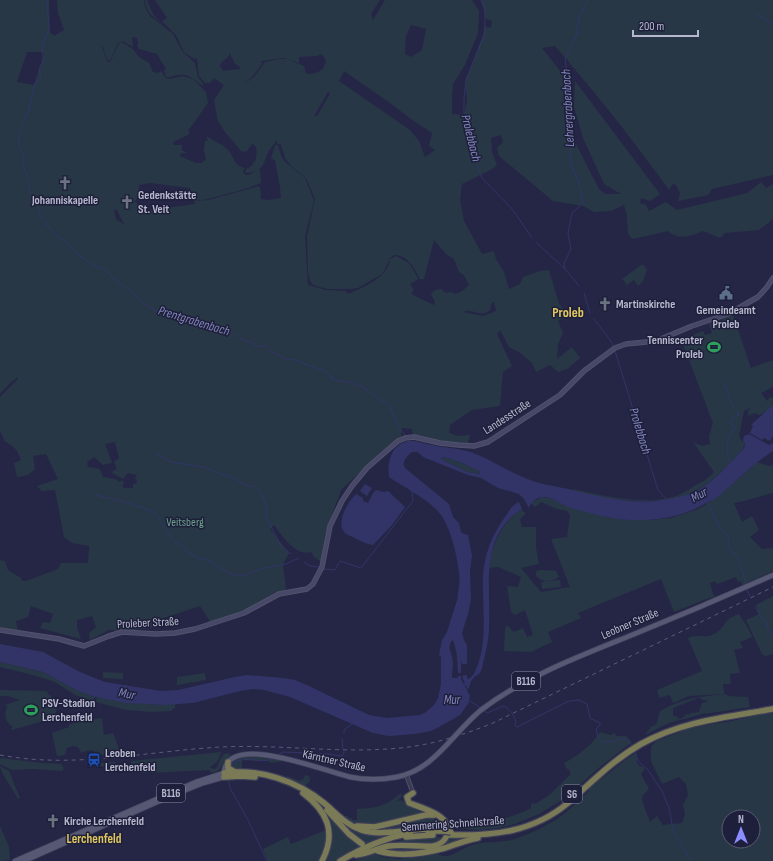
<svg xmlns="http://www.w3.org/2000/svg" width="773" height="861" font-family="'Sofia Sans Condensed',sans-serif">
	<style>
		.green { fill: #273746; fill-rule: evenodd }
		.water { fill: #323467; fill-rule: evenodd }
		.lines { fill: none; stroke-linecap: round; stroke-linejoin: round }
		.stream { stroke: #323467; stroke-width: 1 }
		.canal { stroke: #323467; stroke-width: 2.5 }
		.tertiary-casing { stroke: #52526c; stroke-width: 5 }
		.secondary-casing { stroke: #52526c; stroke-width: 5.5 }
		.primary-casing { stroke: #40415b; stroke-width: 6 }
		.motorway-casing { stroke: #3e3f59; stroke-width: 8 }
		.tertiary { stroke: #393a54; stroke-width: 3 }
		.secondary { stroke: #474768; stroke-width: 3.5 }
		.primary { stroke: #575974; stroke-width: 4.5 }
		.motorway { stroke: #7b7a56; stroke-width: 5.5 }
		.rail { stroke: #5b5c7c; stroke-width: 1; stroke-dasharray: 4 4; stroke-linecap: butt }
		.motorway-bridge-casing { stroke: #3e3f59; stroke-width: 8; stroke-linecap: butt }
		.motorway-bridge { stroke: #7b7a56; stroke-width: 5.5 }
		.labels { text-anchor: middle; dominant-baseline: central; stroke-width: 3; stroke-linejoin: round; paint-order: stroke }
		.shield { fill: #1e1f3a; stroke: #8989a2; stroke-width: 1 }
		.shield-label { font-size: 11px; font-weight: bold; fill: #b7b7ce }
		.poi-label { font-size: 12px; font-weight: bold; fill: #b7b7ce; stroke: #1e1f3a; text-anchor: start }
		.street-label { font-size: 12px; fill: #b7b7ce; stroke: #1e1f3a }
		.park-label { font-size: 12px; fill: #6ca18c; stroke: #1e1f3a }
		.water-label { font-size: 13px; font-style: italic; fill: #8386bc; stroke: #1e1f3a }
		.neighbourhood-label { font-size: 13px; font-weight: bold; fill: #e0c760; stroke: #1e1f3a }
		.quarter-label { font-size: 14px; font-weight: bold; fill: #e0c760; stroke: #1e1f3a }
	</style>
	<rect width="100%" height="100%" fill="#252645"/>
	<g class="green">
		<path d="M0 0H49L50 32 54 36 64 30 58 13 57 0H144L145 7 150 16 173 34 183 52 195 63 198 77 203 84V86C195 81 190 73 179 75 174 75 171 78 166 77L164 70 166 69 157 54 139 49 137 46 138 43 137 38 136 37 132 38 133 47 123 41 118 43 110 61 107 59 103 47H102L107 61 110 62 119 43 122 42 133 49 139 57 149 63 153 72 158 73 161 71 166 78 170 79 183 76 193 79 206 92 208 103 188 131 190 132 188 135 173 142 174 145H182V150L187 153H181L180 156 196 163H202L206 159 204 151 205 141 208 140 206 136C212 140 220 143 226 148 234 154 233 166 245 168L243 171 244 174 248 175 260 169 261 183 245 189 208 199 194 201 190 188 150 183 139 185 138 197 135 201 143 211 195 204 194 201 208 200 260 186 261 199 268 200 281 198 280 187 275 160 271 159 275 145H278L281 155 285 162 305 178 314 201 305 236 308 285 326 290 346 291 348 294C360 289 380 281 387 268 389 266 389 262 390 259L396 256 409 263 418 278V279L410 284 414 290 411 293 415 296 434 305 435 302 431 294 435 290 441 289 446 293 451 292 455 294 461 292 469 285 464 275 459 272 454 259 447 255 434 240 424 279H420C414 268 408 255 394 255L390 258 385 269 382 274 358 288 348 289H328L319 287 312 284 310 280 308 273 307 236 315 199 306 178 291 166 285 158 281 145 277 143 276 140C275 144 273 145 271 148 262 160 268 170 247 173L245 172 246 169C255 165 258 157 256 147L253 144H252L247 151 242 152 225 132 218 121 214 100 224 85 214 78 210 83H205L199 76 197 58 194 59 184 52 176 35 162 21 167 18 155 0H380L371 14 373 20 385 0H472L479 11 478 33 465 65 453 84 452 97V114L464 115 467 101 465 82 483 35 484 26 491 28 492 21 486 19 481 0H773V175L712 189 708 195 678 201 680 193 676 185 673 184 669 190C633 140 595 92 555 46L542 48 569 82V114L576 144 599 189 605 194H621L604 184 583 138 574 107 575 81 660 194 650 201 641 198 640 203 646 205 649 211 666 202 677 210 747 193 761 182 766 188 773 184V219L759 230 725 233 720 238 703 231C691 236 679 241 668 231L633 239 628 234 627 216 624 205 611 211 594 212 583 206 553 201 499 156 497 148 503 142 501 135 491 138 492 152 497 165 492 169 462 184 460 200 464 221 482 254 494 251 496 259 504 272 509 289 520 284 523 277 540 271 549 270 559 304 568 313 558 321 563 333 558 344 557 359 572 347 580 358 567 369 558 372 550 365 536 372 532 363 519 352 509 347 500 330 497 334 512 366 503 372 500 406 472 410 450 425 449 433 458 436 470 435 468 443 450 442 437 440 423 436 413 435 412 429 402 428 401 437 376 457 341 490 325 534 321 562 313 556 312 552C296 557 283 537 274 525L270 529 289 553 283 564 286 590 274 593 260 602 244 610 211 623 200 606 164 618 163 626 133 630H109L90 640 89 633 96 627 92 616 77 620V627L81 639 40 628 43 622 50 623 53 614 31 606 28 617 16 621 18 631 0 628V560L5 561 8 570 21 578 22 581H26L58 569 61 563H88L89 546 72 543 64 537 55 490 42 491 37 486 58 479 46 454 33 456 35 469 28 475 17 477 14 463 21 460C17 449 15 447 4 441L3 437 0 431V397L18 379V377L10 383 0 394ZM411 25 426 29 422 50 411 57 405 54 406 36ZM27 52H41L44 54 34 85 17 82ZM229 52 235 64 240 67V69L223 71 220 66 221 63 229 56ZM322 54 326 61 323 69C318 72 312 76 306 73L304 66 287 59H280L265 62 254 77 245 83 253 76 262 64 261 61 284 58 299 63V57L317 56ZM344 71 390 103 415 122 432 133 429 146 435 150 425 157 419 141 410 130 339 81ZM328 92 330 94 317 116H314ZM114 209 117 210 123 222 126 225 116 220ZM492 302H494L496 311 483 316 463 312C473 307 479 319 490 310ZM115 442 119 458 114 462 117 469 113 471 112 473 123 479 128 473 137 475 135 478 137 481 136 484H133V488H124L122 486 124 484 123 481H120V482L115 479 103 477C100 464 95 470 86 466L88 465 87 462 94 457 103 465 112 463 105 444Z"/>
		<path d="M145 0H147L151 10 155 17 167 28C157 19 146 15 145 0Z"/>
		<path d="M641 265H643L647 269 643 281 638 286 634 280 627 285 622 279Z"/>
		<path d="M733 315 751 368 773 360V387L761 393 767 401 769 398 773 397V405L767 411 759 415 755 413 748 416V411L752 407 744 411 739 436 742 442 743 440 745 444C742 452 734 459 728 465 717 477 704 487 689 494 661 506 601 501 573 490V489C601 496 654 507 681 494 685 492 690 489 694 486 702 482 708 479 714 472L693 442 702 446 710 444 709 436 713 423 681 339 703 331 705 335 712 333 709 324Z"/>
		<path d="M442 457C455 459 467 465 479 471L480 474 467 472 441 459Z"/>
		<path d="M757 462 769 466 773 465V493C760 496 747 501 734 503L742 522 752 516 759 530 750 537 762 549 773 548V571L747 583 743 586 741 581 738 582 736 577 717 584 715 581 710 583 714 597 706 599 674 612 661 579 578 613 581 618 548 632 552 642 531 652 504 651 505 629 507 625 514 632 523 628 527 637 533 635 525 610 515 615 511 612 507 586 518 587 521 577 498 567 489 568C492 544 502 522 522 509V511L526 513 520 519 522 527H536V548L539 564 521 568 541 592 570 587 551 539 567 537 570 515 567 511 557 509 541 502 535 507 531 503 542 497 550 498 564 505 607 517 629 520H651L671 518 698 509 719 496Z"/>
		<path d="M538 570C541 570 554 570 556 571L559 577C552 582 542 583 536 576V572Z"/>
		<path d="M560 580 561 587 542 589 541 582Z"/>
		<path d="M773 596V654L765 656 762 654 746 620 759 614 756 605Z"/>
		<path d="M739 614 749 630 760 654 752 637 740 642 743 648 734 650 740 673 730 674 731 684H723L724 694 689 696 673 703 670 695 659 698 657 690 702 671 688 638C697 634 704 638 712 635 721 632 724 623 730 618 733 616 736 615 739 614Z"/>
		<path d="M0 662 43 672 78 691 95 697 93 701 75 695 55 682 33 675 0 667Z"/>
		<path d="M103 672 123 673V679L103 678Z"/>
		<path d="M205 673 206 680 177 685V677Z"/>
		<path d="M0 690 47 691 44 693 49 691 47 694C59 699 61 711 50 719L12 730 11 728 13 727C5 722 3 714 8 706H5V705L20 700 8 696H0Z"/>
		<path d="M725 694 729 696 748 697 750 707 705 714 706 713 669 723 647 734 646 733 652 726 656 725 660 711C682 698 701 697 725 694ZM698 698 702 699 703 700H707V702L702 703 699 712 690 713 689 715 686 714 684 717 679 719 676 716H673V708C682 704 691 701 698 698Z"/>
		<path d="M97 697C123 702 148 706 175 704V708L172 709V711L151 712 126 710 96 702Z"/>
		<path d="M770 712 773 714V861H354L375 854 383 857 399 859 438 854C450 861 460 848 472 845 484 841 499 843 511 840 525 837 550 824 561 816 571 809 580 799 589 791V789C595 782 602 779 609 773 618 766 626 758 637 753 637 762 635 765 645 768L641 774 649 789 643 795 642 800 650 822 657 816 663 825 682 823 685 814 683 805 688 795 686 784 679 777 662 784 651 761V747L655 742 685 730 704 725 727 722ZM729 817H753V841H729Z"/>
		<path d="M102 718 104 735 113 733 121 754 98 755 97 751 94 752 93 750 82 752V754L78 747 73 746 67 748 65 755 57 756 52 733 69 727V725L73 723Z"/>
		<path d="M600 732 610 735 615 733 616 736H626L632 742 601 766 562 800 539 814 515 824 498 828 479 830 453 828 454 823C485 823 503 822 531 808V804L534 803 535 804 549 795 570 775V771L566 768 564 763C579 755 591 746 600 732Z"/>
		<path d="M221 752C221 757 216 764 211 766V768L215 769 217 767 220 760 224 754 228 753 231 755C221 762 223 771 212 773L209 770 150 773 120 772 119 765 131 764V761Z"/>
		<path d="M254 756 271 758 270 759 273 760 275 759 284 761 269 763V761L242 760V769H233L229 766C235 757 245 757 254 756Z"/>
		<path d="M1 758 41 763 62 764V767H64L63 771 33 769 12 770 0 764V759Z"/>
		<path d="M116 762V767L96 766V763Z"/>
		<path d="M0 766 9 771 20 798 18 799C14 791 0 772 0 766Z"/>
		<path d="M305 775 309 776 310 781 306 785C312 793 334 809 344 816H348V818H352V820H357V809C377 808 386 806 401 793L402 796 397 801 401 800 403 802 405 799 408 803 427 812C403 819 376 831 352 823L287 779V776L300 781 301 779 303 780Z"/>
		<path d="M318 803 356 839 335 816 357 830 406 832 359 848 336 861H324L330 833Z"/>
		<path d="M439 817 447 828 382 831 366 828 419 818Z"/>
		<path d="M0 826 9 847 10 860 0 861Z"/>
		<path d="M326 830C329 841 324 851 320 861H268L263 849 288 837 291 844Z"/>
		<path d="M431 837H445L433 844 390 843 407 839Z"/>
		<path d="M447 837 467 838 441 848 418 852 433 847Z"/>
		<path d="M426 847 408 853 373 852 388 848Z"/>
	</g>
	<g class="water">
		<path d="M773 405V437H772L770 441 764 438 762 440 750 433 753 426 751 425C758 418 765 412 773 405Z"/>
		<path d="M749 434 769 445 773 443V451C753 464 737 480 719 496 716 499 711 501 706 503 683 517 657 521 630 520 610 519 590 513 571 508 561 505 553 497 543 497 536 498 531 502 529 508L524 499 519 494 498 488 481 478 468 475 433 461 425 458 417 452H412C407 456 401 462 405 468L449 504 453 517 459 523 461 532 464 534 468 535 472 556 470 572 471 600 468 614 462 633 464 640 467 645V664H462L461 661V673H458L457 656 454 642 452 640C447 648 451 650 452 657 454 663 452 671 452 678H458V676H461V679L470 696 468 704 460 715 439 727 431 731 415 734 389 736 373 733 290 697 264 690 253 689 240 691 193 703 164 705 127 703 95 697 78 691 43 672 0 662V644L43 652 80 672 105 682 161 691 178 690 235 677 247 675 283 678 295 680 309 686 369 715 387 718 420 715 426 712 434 705 438 698 441 684V656L439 655 442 640 447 632 458 597C457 593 459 590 459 586 460 582 459 577 459 573 457 556 451 529 441 515 430 500 405 488 389 477 387 462 391 445 408 441 415 440 425 444 432 445 445 448 458 448 471 452 490 459 507 471 525 478 540 485 557 486 572 490 600 497 633 505 662 500 670 499 681 497 689 494 712 485 727 466 744 448L745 444 743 440 744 436ZM442 457C455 459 467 465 479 471L480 474 467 472 441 459Z"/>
		<path d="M365 484 372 488 367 496 360 491Z"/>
		<path d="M376 490 384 492 388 491 405 507 392 525 373 545C366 544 361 541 355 538 352 537 349 535 346 534 334 524 348 502 356 494L363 498V501L368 503 373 493Z"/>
		<path d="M519 502 522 509C479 537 491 584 489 626 489 641 485 654 482 668L480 673 476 676 474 674C489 644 482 610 483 577 484 555 492 535 505 517 509 511 512 505 519 502Z"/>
		<path d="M467 675V679L471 678 472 679 468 690 462 676Z"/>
	</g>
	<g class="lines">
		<g class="stream">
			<path d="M481 0 485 8V33L466 80 464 98V118L470 135 475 160 482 178 513 210 532 238"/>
			<path d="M586 3 588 0"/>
			<path d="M756 14 770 22"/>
			<path d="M771 23 773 24"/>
			<path d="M24 121 29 110 35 83 41 79 39 69 42 65 43 59 42 46 49 30 47 0"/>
			<path d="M24 124 19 131V142L20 149 23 154 22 163 28 177 29 193 36 199 39 214 50 229 72 248 78 255 94 265 105 269 112 277 139 298 144 304H147L148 307 159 312 203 323 208 328 211 326 232 332 246 342 251 341 255 346H266L271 352 276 353 283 358 295 360 327 372 330 377H332L333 380 353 383 357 386 364 387 365 390 370 392 376 397 389 405 398 427 406 436"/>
			<path d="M580 188 577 178 570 162 571 142 570 130 567 120 568 95 566 84 567 76 565 58 570 51 577 33 579 16 585 6"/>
			<path d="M536 242 566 270 579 286"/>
			<path d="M565 269 564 263 571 249 568 233 571 217 573 212 583 203 581 190"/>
			<path d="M584 293 590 313"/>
			<path d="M594 319 610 340 614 347"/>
			<path d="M615 351 658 490 667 500"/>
			<path d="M724 383 733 408"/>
			<path d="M156 453 171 462 204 467 223 475H228L248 486H254L258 489 261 493 266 504V517L281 546 291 554"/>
			<path d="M731 464C726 457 726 444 729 437 731 433 733 431 735 428L730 423 734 417 739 415 738 411"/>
			<path d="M95 495 123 501 154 512 173 540 191 554 198 558 210 561 230 574 243 576 261 569 279 565 286 564 299 558"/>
			<path d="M707 502 721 529 728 536 730 549 739 559 746 584"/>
			<path d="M304 562 310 566 319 567"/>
			<path d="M323 569 335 570 340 561 361 568 413 501 412 491"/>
			<path d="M747 590 750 596"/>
			<path d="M755 607 762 618 765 619 768 629 773 635"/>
			<path d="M468 700 481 708"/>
			<path d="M483 710 487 713 503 706C511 709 513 715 516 722L515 725 517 727 569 701 579 700 587 704 590 718 600 723V725L596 729 598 737C601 740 603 742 606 742 617 743 624 731 632 746"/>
			<path d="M344 733V730L352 724"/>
			<path d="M342 739 343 749"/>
			<path d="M634 751 639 762 648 770 662 791 669 808 673 829 687 855 689 861"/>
			<path d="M279 754 283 752 329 754 341 756 343 755 344 752"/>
			<path d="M231 768 233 763C246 755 260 764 273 759"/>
			<path d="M228 779 230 788 248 820 267 861"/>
		</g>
		<path class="canal" d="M462 686 468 683 476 673"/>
		<g class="tertiary-casing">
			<path id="tertiary" d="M406 774 413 793"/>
		</g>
		<g class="secondary-casing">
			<path id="secondary" d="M0 630 59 639 84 646 109 636 122 632 156 634 175 633 195 629 244 613 279 594 307 589 313 584 322 567 330 526 342 501 352 486 367 468 398 441 405 438 414 437 440 443 458 445 474 446 488 442 560 395 584 371 615 348 626 344 656 341 692 326 728 314 758 297 767 287 773 278"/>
		</g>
		<g class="primary-casing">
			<g id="primary">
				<path d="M15 861 196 782 224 773"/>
				<path d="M24 861 166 798 203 783 224 777C221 728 326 772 350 777 365 780 381 780 397 777 434 770 453 733 481 710 526 676 580 656 632 635 679 616 726 596 773 575"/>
			</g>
		</g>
		<g class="motorway-casing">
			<g id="motorway">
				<path d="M228 762V768L235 772"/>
				<path d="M224 773C259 768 297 781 324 803 336 813 346 825 361 830 377 836 407 830 425 829L431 831"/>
				<path d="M224 777 241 776 255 777"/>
				<path d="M303 793C327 811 337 832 322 861"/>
				<path d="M327 810 349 834 362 844"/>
				<path d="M357 826 375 827 426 815H434"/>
				<path d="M428 831H444"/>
				<path d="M450 835C494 836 533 832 568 803 592 782 613 760 641 744 682 721 728 717 773 709"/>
				<path d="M406 837 433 835"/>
				<path d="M378 851C400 857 423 854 445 848 456 844 467 840 478 838"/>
				<path d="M356 855C367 854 378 848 389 846 404 844 418 847 433 846 439 845 445 841 447 835 454 816 422 808 409 803L407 797 413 793"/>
				<path d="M340 861C362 848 384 838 410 833"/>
			</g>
		</g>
		<use href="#tertiary" class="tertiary"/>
		<use href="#secondary" class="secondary"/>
		<use href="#primary" class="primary"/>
		<use href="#motorway" class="motorway"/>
		<path class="rail" d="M0 755C74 769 147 751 221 747 280 744 340 754 400 748 432 745 463 735 493 723L773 587"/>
		<g class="motorway-bridge-casing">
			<path id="motorway-bridge" d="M444 831 451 832"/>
		</g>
		<use href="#motorway-bridge" class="motorway-bridge"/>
	</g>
	<defs>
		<g id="church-bare" transform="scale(1.08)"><path d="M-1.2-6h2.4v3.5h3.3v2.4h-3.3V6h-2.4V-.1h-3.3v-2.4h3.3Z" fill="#6b7280" stroke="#1e1f3a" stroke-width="2.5" paint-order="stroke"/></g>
		<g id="civic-bare" transform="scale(1.08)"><path d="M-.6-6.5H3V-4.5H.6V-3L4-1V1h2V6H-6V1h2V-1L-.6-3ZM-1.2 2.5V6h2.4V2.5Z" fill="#5c6f8a" stroke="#1e1f3a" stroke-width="2.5" paint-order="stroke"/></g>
		<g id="stadium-bare" transform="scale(1.08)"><path d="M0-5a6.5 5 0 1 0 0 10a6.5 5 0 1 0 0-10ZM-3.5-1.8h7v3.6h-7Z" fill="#2e9e5b" stroke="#1e1f3a" stroke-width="2.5" paint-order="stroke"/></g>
		<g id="station-bare" transform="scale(1.08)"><path d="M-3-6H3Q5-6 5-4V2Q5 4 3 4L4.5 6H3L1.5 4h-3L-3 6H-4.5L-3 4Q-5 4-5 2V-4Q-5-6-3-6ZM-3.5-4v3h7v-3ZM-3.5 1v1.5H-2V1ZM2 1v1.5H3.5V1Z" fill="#1a4fb4" stroke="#1e1f3a" stroke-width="2.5" paint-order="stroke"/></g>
	</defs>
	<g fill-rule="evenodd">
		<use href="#church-bare" x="65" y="183"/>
		<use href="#church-bare" x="127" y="202"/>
		<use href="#civic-bare" x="726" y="293"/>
		<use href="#church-bare" x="605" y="304"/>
		<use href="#stadium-bare" x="714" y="347"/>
		<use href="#stadium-bare" x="31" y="710"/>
		<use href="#station-bare" x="94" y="760"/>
		<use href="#church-bare" x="53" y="821"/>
	</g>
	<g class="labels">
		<g class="shield">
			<rect x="512" y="672" width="28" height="18" rx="3"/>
			<rect x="157" y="784" width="28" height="18" rx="3"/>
			<rect x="562" y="785" width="20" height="18" rx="3"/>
		</g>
		<g class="shield-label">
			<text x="526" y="681">B116</text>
			<text x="171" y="793">B116</text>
			<text x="572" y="794">S6</text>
		</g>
		<g class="poi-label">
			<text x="138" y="195">Gedenkstätte<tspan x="138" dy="14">St. Veit</tspan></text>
			<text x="65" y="200" text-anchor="middle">Johanniskapelle</text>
			<text x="616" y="304">Martinskirche</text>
			<text x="726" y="310" text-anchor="middle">Gemeindeamt<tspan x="726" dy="14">Proleb</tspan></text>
			<text x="703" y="340" text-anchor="end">Tenniscenter<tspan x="703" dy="14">Proleb</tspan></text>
			<text x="42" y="703">PSV-Stadion<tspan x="42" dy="14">Lerchenfeld</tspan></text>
			<text x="105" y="753">Leoben<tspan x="105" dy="14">Lerchenfeld</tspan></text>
			<text x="64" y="821">Kirche Lerchenfeld</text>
		</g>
		<g class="street-label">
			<text transform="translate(507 417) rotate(-33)">Landesstraße</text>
			<text transform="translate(148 623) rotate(-3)">Proleber Straße</text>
			<text transform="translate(630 624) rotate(-23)">Leobner Straße</text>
			<text transform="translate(334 761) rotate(13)">Kärntner Straße</text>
			<text transform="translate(453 824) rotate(-4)">Semmering Schnellstraße</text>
		</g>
		<g class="park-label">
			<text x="185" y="522">Veitsberg</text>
		</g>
		<g class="water-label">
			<text transform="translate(568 108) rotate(-93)">Lehrergrabenbach</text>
			<text transform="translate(471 138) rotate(76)">Prolebbach</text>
			<text transform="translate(194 321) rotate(17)">Prentgrabenbach</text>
			<text transform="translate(640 431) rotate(73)">Prolebbach</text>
			<text transform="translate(699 495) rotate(-30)">Mur</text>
			<text transform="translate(127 694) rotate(11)">Mur</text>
			<text x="452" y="700">Mur</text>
		</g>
		<g class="neighbourhood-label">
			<text x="94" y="839">Lerchenfeld</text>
		</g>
		<g class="quarter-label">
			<text x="568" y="312">Proleb</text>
		</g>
	</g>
	<g transform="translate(741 829)"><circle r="19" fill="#1e1f3a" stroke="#5b5c75"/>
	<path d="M0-3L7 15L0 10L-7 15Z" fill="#8b8dff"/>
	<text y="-6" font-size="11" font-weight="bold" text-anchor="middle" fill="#b7b7ce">N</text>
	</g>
	<path d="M633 30v6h65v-6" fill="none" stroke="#b7b7ce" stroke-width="2"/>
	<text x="639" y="30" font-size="12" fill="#b7b7ce" stroke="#1e1f3a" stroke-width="3" paint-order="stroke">200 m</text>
</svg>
